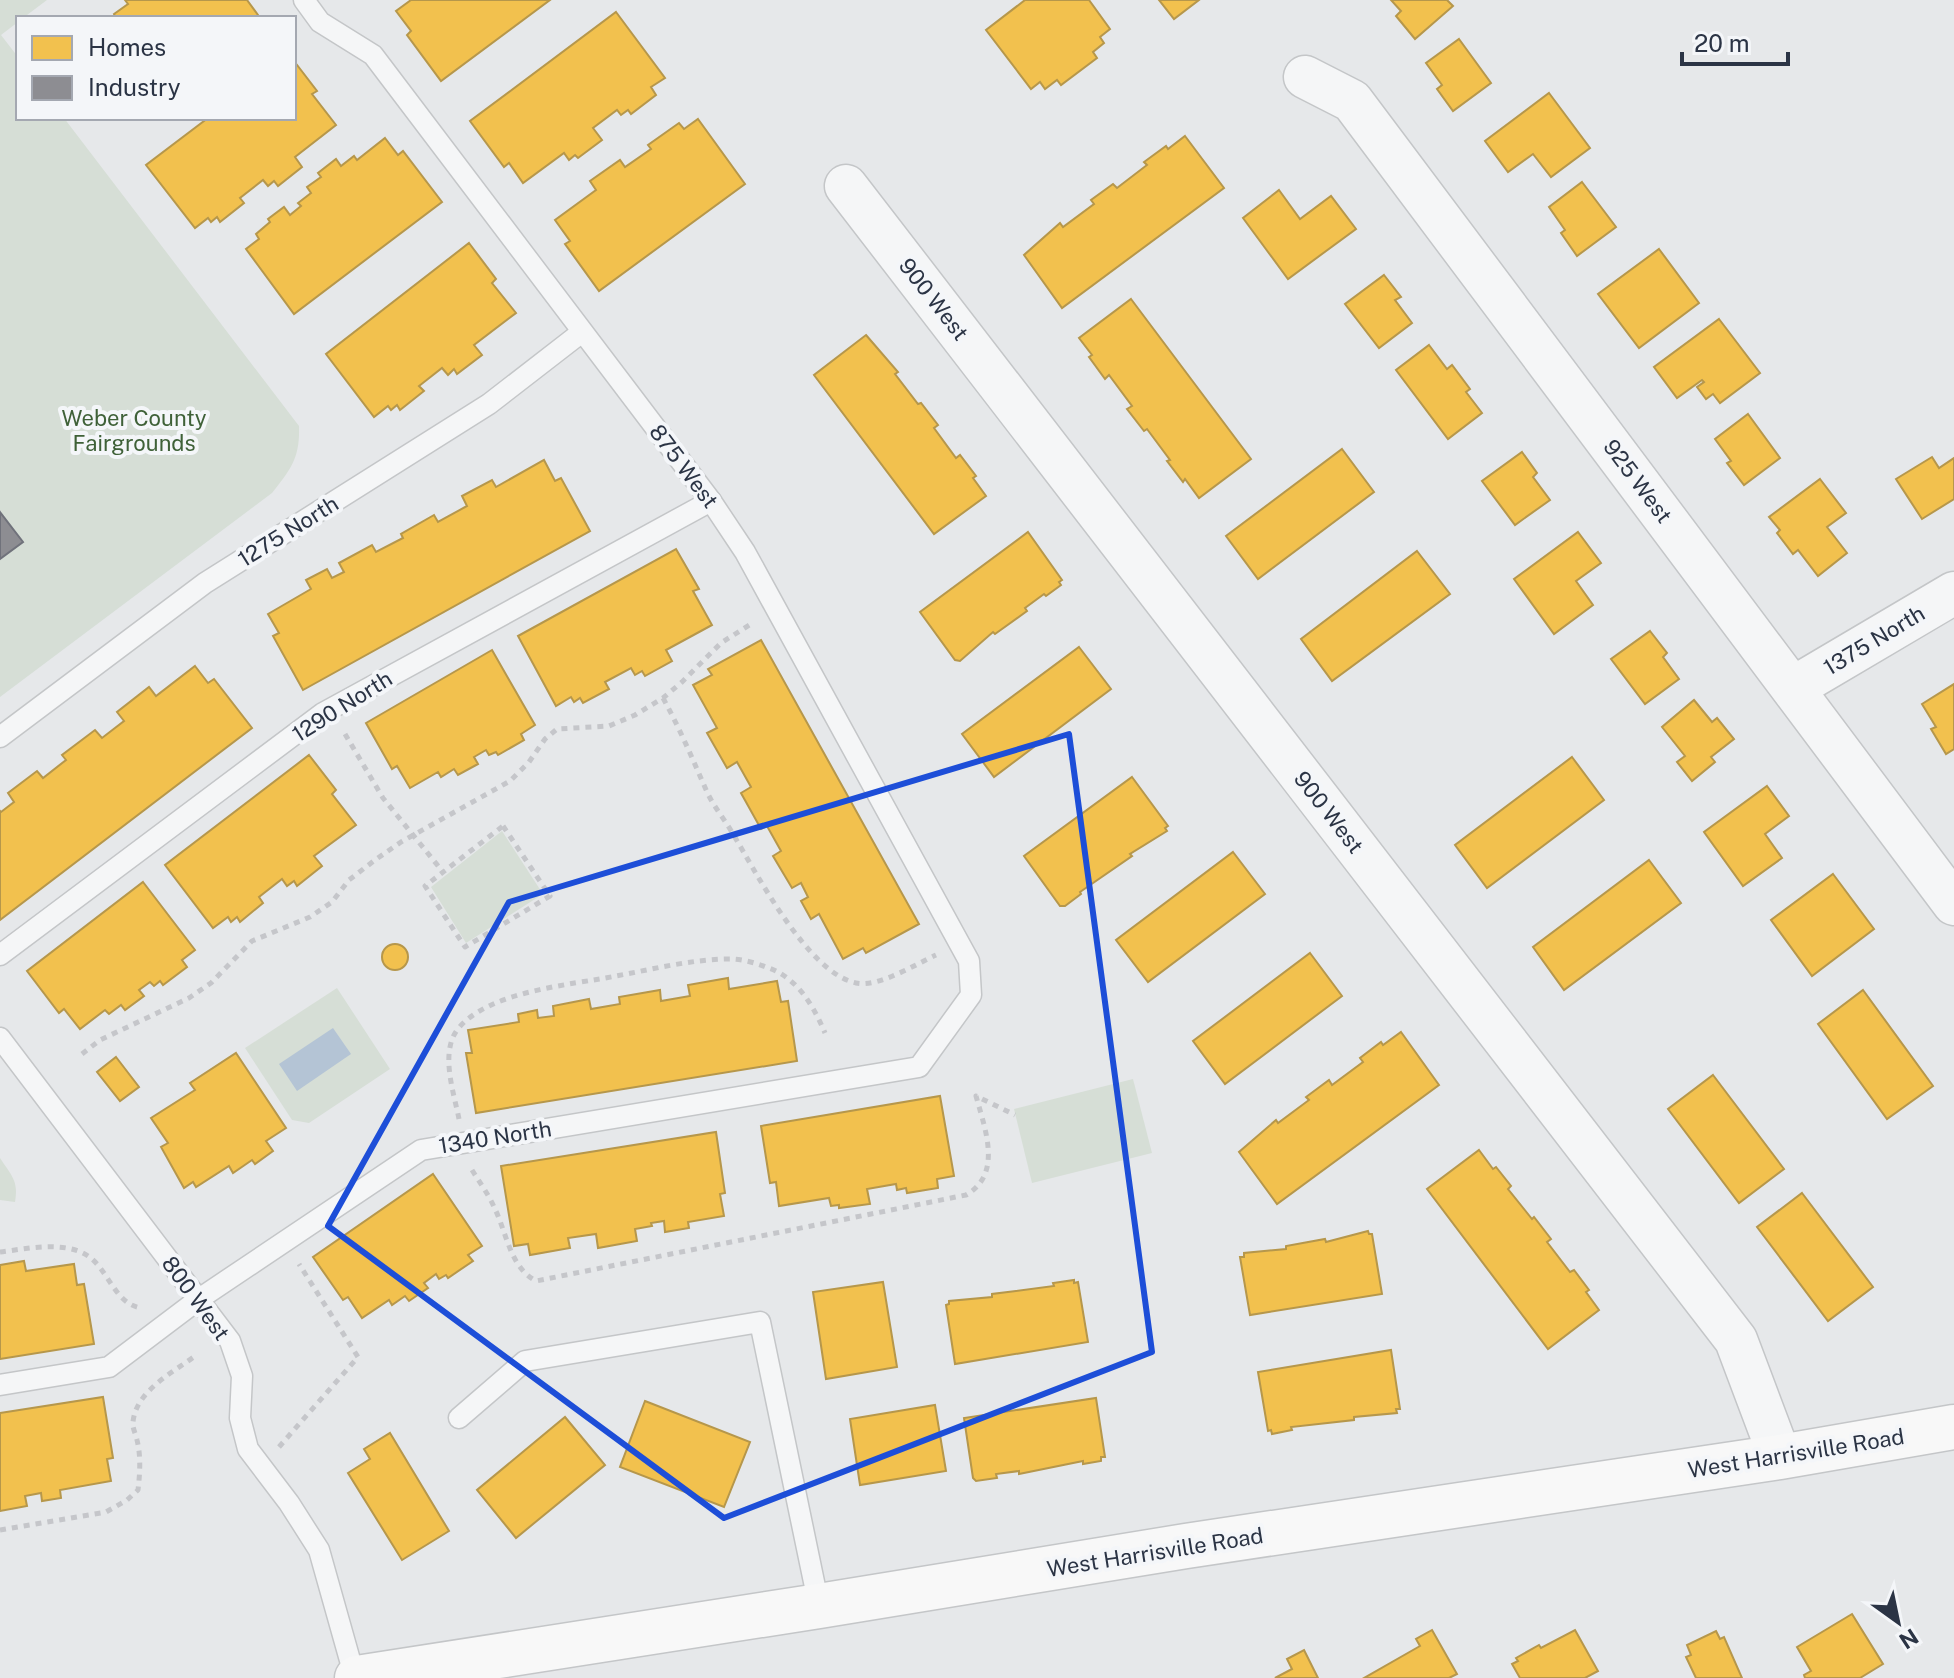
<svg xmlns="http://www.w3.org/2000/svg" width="1954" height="1678" font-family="'Public Sans',sans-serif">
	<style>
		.green { fill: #d6ded6 }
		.water { fill: #b4c4d5 }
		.homes { fill: #f2c14e; stroke: #b6974b; stroke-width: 2 }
		.industry { fill: #8d8d92; stroke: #70727b; stroke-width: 2 }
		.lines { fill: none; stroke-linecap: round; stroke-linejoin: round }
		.service-casing { stroke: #c4c6c8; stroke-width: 23 }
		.minor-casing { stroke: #c4c6c8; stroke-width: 45 }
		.secondary-casing { stroke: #c4c6c8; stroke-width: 47 }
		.path { stroke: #c5c6ca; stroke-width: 5; stroke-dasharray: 6 6; stroke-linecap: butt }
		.service { stroke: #f5f6f7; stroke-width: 20 }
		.minor { stroke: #f5f6f7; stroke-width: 42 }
		.secondary { stroke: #f8f8f8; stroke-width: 44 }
		.marked { fill: none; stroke: #1d4ed8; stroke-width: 6; stroke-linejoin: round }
		.labels { text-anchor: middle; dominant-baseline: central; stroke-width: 8; stroke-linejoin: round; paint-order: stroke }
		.street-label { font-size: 22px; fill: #2b3445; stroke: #f4f6f9 }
		.park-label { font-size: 22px; fill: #3f6138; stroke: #f4f6f9 }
	</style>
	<rect width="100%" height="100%" fill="#e6e8ea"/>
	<g class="green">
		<path d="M0 0H47L23 18H18V22L1 35 18 57V118H64L299 426C300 458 291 469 272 493L0 697Z"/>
		<path d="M502 831 543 894 466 943 431 887Z"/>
		<path d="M337 988 390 1069 309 1123 292 1120 245 1048Z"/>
		<path d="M1133 1079 1152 1153 1032 1183 1014 1109Z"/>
		<path d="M0 1158C11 1175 19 1181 15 1202L0 1200Z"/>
	</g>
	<path class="water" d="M333 1028 351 1054 297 1091 279 1064Z"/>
	<g class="homes">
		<path d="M125 0H247L258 15 254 18H116L114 14 128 4Z"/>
		<path d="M411 0H550L441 81 407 35 411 31 396 11Z"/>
		<path d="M1025 0H1089L1110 29 1100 37 1104 43 1093 52 1097 58 1061 85 1057 80 1045 89 1040 82 1031 89 986 30Z"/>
		<path d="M1159 0H1199L1174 19Z"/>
		<path d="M1391 0H1447L1453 6 1415 39 1396 16 1401 11Z"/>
		<path d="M616 12 665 78 651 87 656 95 631 114 628 110 621 115 617 110 593 128 602 140 578 158 575 155 569 160 564 153 523 183 509 163 504 167 470 121Z"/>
		<path d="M1459 39 1491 83 1453 111 1437 89 1442 85 1426 63Z"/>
		<path d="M294 61 317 91 312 94 336 125 295 157 302 167 278 186 274 181 268 186 263 180 240 198 244 203 220 222 217 217 211 222 208 218 195 228 146 165 208 118H294Z"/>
		<path d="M1549 93 1590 148 1551 177 1533 154 1508 172 1485 141Z"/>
		<path d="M698 119 745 184 599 291 565 244 570 241 555 220 596 190 590 181 620 160 625 167 651 149 648 145 679 123 684 129Z"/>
		<path d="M1185 136 1224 188 1062 308 1024 255 1060 223 1063 227 1094 204 1091 200 1113 184 1117 188 1147 165 1144 162 1166 146 1168 149Z"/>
		<path d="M385 138 398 155 403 151 442 202 294 314 246 249 259 239 256 234 270 222 268 219 284 207 290 215 301 206 298 203 311 193 307 187 321 177 318 173 336 159 341 166 354 156 357 160Z"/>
		<path d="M1582 182 1616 227 1577 256 1561 233 1565 230 1549 207Z"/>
		<path d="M1279 190 1300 219 1331 196 1356 229 1288 279 1243 218Z"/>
		<path d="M469 243 496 279 492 283 516 313 474 345 482 355 457 374 454 369 448 375 442 368 419 386 424 391 400 410 397 405 391 410 388 406 374 417 326 354Z"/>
		<path d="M1659 249 1699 303 1639 348 1598 294Z"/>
		<path d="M1384 275 1401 297 1395 300 1412 323 1379 348 1345 304Z"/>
		<path d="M1131 299 1251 459 1199 498 1185 479 1183 482 1167 461 1170 460 1147 429 1144 431 1127 409 1132 406 1109 375 1105 379 1089 357 1092 355 1079 338Z"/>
		<path d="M1719 319 1760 373 1720 403 1713 394 1706 399 1697 387 1704 382 1702 380 1677 398 1654 367Z"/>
		<path d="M866 335 898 372 895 374 918 404 921 403 938 425 934 428 956 458 960 455 976 476 973 478 986 496 934 534 814 375Z"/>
		<path d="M1429 345 1447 369 1452 365 1470 389 1466 392 1482 413 1448 439 1396 370Z"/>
		<path d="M1748 414 1780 458 1744 485 1727 463 1731 461 1715 439Z"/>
		<path d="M1342 449 1374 492 1258 579 1226 536Z"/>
		<path d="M1522 452 1537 473 1533 477 1550 500 1515 525 1482 481Z"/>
		<path d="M1932 457 1939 468 1954 458V499L1922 519 1896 479Z"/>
		<path d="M544 460 555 481 561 478 590 531 303 690 273 636 279 633 268 614 311 589 306 580 327 569 332 578 344 572 339 563 372 545 376 552 403 538 401 534 434 515 438 522 467 506 462 496 492 480 496 487Z"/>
		<path d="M1820 479 1846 513 1827 527 1847 553 1818 576 1798 550 1793 554 1777 533 1780 530 1769 517Z"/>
		<path d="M1028 532 1062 580 1059 582 1061 585 1046 596 1044 594 1025 608 1027 611 995 634 993 632 960 661 955 660 920 612Z"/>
		<path d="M1578 532 1601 563 1576 581 1593 605 1554 634 1514 579Z"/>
		<path d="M676 549 699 589 693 591 712 625 666 650 672 661 645 676 642 671 635 675 631 668 605 682 609 689 583 703 580 698 574 702 571 697 556 706 518 636Z"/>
		<path d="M1417 551 1450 594 1332 681 1301 639Z"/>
		<path d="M1650 631 1667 653 1663 657 1679 679 1645 704 1611 659Z"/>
		<path d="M761 640 919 924 866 953 863 948 843 959 819 914 811 919 801 901 808 897 801 883 792 888 773 856 781 851 767 826 761 829 741 793 751 787 737 762 727 768 707 733 717 728 693 685 712 675 708 669Z"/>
		<path d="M1079 647 1111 689 994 777 962 734Z"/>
		<path d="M492 650 535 725 521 734 524 740 498 755 496 752 489 755 486 750 474 757 478 764 458 775 454 769 441 777 438 772 410 788 397 766 392 769 366 723Z"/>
		<path d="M195 666 208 683 214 679 252 728 0 920V811L1 812 14 802 8 793 37 771 43 778 66 760 62 755 95 730 102 738 124 721 117 712 149 687 156 696Z"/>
		<path d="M1954 684V749L1946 754 1931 729 1936 727 1922 704Z"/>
		<path d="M1694 700 1712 722 1717 718 1734 739 1711 757 1715 762 1692 781 1677 762 1685 756 1662 727Z"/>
		<path d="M309 755 336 790 332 794 356 825 314 856 322 866 297 886 294 881 287 886 282 879 259 897 263 903 240 922 237 917 231 922 228 917 213 928 165 865Z"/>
		<path d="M1572 757 1604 800 1487 888 1455 845Z"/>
		<path d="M1132 777 1168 826 1165 828 1167 831 1130 854 1132 856 1080 892 1081 894 1065 906H1060L1024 856Z"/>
		<path d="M1767 786 1789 816 1765 834 1782 858 1743 886 1704 832Z"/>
		<path d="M1233 852 1265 894 1148 982 1116 940Z"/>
		<path d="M1649 860 1681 903 1564 990 1533 947Z"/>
		<path d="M1833 874 1874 929 1812 976 1771 920Z"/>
		<path d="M143 882 195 950 182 960 187 967 163 985 160 981 154 986 150 982 139 990 144 996 125 1010 121 1005 109 1014 105 1010 80 1029 64 1009 59 1013 27 971Z"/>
		<circle cx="395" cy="957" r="13"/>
		<path d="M1310 953 1342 996 1225 1084 1193 1041Z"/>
		<path d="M728 978 729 989 777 981 781 1002 788 1001 797 1061 476 1113 466 1053H472L468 1030 519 1022 518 1014 537 1010 538 1018 554 1016 553 1006 589 999 591 1009 620 1004 619 997 660 990 661 1001 690 996 688 985Z"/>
		<path d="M1863 990 1933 1086 1887 1119 1818 1024Z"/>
		<path d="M1401 1032 1439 1085 1277 1204 1239 1152 1276 1120 1278 1123 1309 1100 1306 1097 1329 1080 1332 1085 1363 1062 1360 1058 1381 1042 1383 1045Z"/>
		<path d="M236 1053 286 1128 266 1141 273 1151 255 1164 252 1160 233 1173 229 1166 196 1187 193 1182 184 1188 161 1147 168 1143 151 1118 195 1090 190 1083Z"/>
		<path d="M116 1057 139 1087 120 1101 97 1072Z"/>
		<path d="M1713 1075 1784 1169 1739 1203 1668 1109Z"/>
		<path d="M940 1096 954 1176 937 1179 938 1188 907 1193 906 1188 897 1190 896 1184 867 1189 870 1204 839 1208V1205L831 1206 829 1198 779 1206 776 1182 770 1183 761 1126Z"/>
		<path d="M716 1132 725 1193 720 1194 724 1216 688 1222 689 1228 665 1232 664 1221 651 1223 652 1226 635 1229 637 1241 598 1248 596 1234 568 1238 570 1248 530 1255 528 1244 514 1246 501 1166Z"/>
		<path d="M1479 1150 1493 1169 1496 1167 1511 1186 1508 1189 1532 1219 1534 1217 1551 1239 1547 1242 1570 1272 1574 1270 1589 1290 1586 1292 1599 1310 1548 1349 1427 1189Z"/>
		<path d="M433 1174 482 1246 468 1255 473 1261 448 1278 446 1275 439 1279 436 1274 424 1283 428 1288 409 1301 405 1296 392 1305 389 1300 362 1318 348 1297 343 1300 313 1257Z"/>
		<path d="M1802 1193 1873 1287 1828 1321 1757 1227Z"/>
		<path d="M1368 1231 1369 1234H1372L1382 1294 1250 1315 1240 1257H1244V1253L1286 1249V1246L1325 1239 1326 1242Z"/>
		<path d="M24 1261 26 1271 74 1264 77 1285 84 1284 94 1344 0 1359V1265Z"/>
		<path d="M1074 1280V1283L1078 1282 1088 1342 955 1364 946 1305 949 1304V1301L992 1297V1294L1054 1286 1053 1283Z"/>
		<path d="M883 1282 897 1367 826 1379 813 1292Z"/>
		<path d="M1391 1350 1400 1409H1396L1397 1413 1354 1417V1420L1291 1427 1292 1430 1272 1434 1271 1430 1268 1431 1258 1372Z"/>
		<path d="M103 1397 113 1458 107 1459 111 1481 60 1490 61 1498 42 1501 41 1493 25 1496 27 1506 0 1511V1413Z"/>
		<path d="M1096 1398 1105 1457H1101V1461L1083 1464V1461L1019 1474V1471L996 1474 997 1478 976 1481 973 1478 964 1418Z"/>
		<path d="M645 1401 750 1442 724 1507 620 1467Z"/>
		<path d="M935 1405 946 1471 860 1485 850 1419Z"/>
		<path d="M565 1417 605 1465 516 1538 477 1490Z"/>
		<path d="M390 1433 449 1531 402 1560 348 1473 370 1459 364 1449Z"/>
		<path d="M1852 1614 1883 1664 1860 1678H1805L1804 1675 1811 1671 1797 1647Z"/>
		<path d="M1432 1630 1457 1674 1449 1678H1364L1420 1646 1416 1639Z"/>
		<path d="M1575 1630 1598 1671 1585 1678H1520L1512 1664 1518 1661 1516 1658 1539 1645 1541 1648Z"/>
		<path d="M1716 1631 1720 1639 1724 1637 1742 1678H1696L1686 1657 1691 1655 1687 1645Z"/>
		<path d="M1304 1650 1318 1678H1275L1292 1669 1287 1659Z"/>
	</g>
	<path class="industry" d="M0 512 23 542 0 559Z"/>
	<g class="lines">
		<g class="service-casing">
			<g id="service">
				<path d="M0 737 205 583 489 404 582 332"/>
				<path d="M0 955 323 713 711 501"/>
				<path d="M0 1038 230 1341 242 1376 240 1418 248 1449 289 1503 319 1550 355 1678"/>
				<path d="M0 1385 109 1367 199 1299 421 1150 919 1067 971 995 969 961 745 552 711 501 373 55 320 22 304 0"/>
				<path d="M459 1418 525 1361 760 1322 819 1606"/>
			</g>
		</g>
		<g class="minor-casing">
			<g id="minor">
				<path d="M1305 77 1352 101 1954 904"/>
				<path d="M846 186 1736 1340 1780 1457"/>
				<path d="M1793 688 1954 593"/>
			</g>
		</g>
		<g class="secondary-casing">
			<path id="secondary" d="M357 1678 819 1606 1186 1546 1780 1457 1954 1427"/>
		</g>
		<g class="path">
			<path d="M663 698C680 729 693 760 707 792 714 807 725 820 733 834 757 874 808 973 856 983 878 988 916 964 936 955"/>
			<path d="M345 734 383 798 443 872"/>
			<path d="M503 826 550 896 465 947 425 886Z"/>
			<path d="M82 1054 100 1040 189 998 211 983 252 941 310 917 332 902 349 880 375 860 401 842 510 781 529 762 545 739 557 729 609 726 635 715 663 698 682 682 721 643 754 622"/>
			<path d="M459 1119C454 1093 440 1054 457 1030 487 991 571 985 616 976 654 969 692 959 731 959 742 959 756 963 766 967 797 977 813 1005 825 1033"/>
			<path d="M472 1170C480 1183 489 1195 495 1209 507 1234 510 1267 536 1281L966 1195C1003 1174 985 1129 976 1096L1015 1115"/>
			<path d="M0 1252C26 1249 64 1240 88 1256 109 1270 115 1305 142 1308"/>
			<path d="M279 1447 358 1357 299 1264"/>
			<path d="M0 1530 106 1512 127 1500 138 1490C140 1473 141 1456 137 1440 136 1434 132 1428 133 1422 136 1391 172 1373 195 1356"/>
		</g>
		<use href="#service" class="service"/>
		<use href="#minor" class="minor"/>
		<use href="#secondary" class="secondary"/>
	</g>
	<path class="marked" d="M1069 734 1152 1352 724 1518 328 1226 509 902Z"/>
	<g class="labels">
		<g class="street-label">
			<text transform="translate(934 299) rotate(52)">900 West</text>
			<text transform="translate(684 466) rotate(53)">875 West</text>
			<text transform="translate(1638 481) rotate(53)">925 West</text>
			<text transform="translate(288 531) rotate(-32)">1275 North</text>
			<text transform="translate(1874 640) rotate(-31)">1375 North</text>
			<text transform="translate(342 706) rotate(-32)">1290 North</text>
			<text transform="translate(1329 812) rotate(52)">900 West</text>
			<text transform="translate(495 1137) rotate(-9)">1340 North</text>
			<text transform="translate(196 1298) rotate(54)">800 West</text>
			<text transform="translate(1796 1453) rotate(-9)">West Harrisville Road</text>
			<text transform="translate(1155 1552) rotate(-9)">West Harrisville Road</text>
		</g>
		<g class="park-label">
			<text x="134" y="418">Weber County<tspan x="134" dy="25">Fairgrounds</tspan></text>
		</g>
	</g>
	<rect x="16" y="16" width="280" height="104" fill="#f4f6f9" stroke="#a4a8b1" stroke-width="2"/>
	<rect x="32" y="36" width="40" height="24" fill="#f2c14e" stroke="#a4a8b1" stroke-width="2"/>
	<text x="88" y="56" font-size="24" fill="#2b3445">Homes</text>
	<rect x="32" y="76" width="40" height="24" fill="#8d8d92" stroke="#a4a8b1" stroke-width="2"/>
	<text x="88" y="96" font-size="24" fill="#2b3445">Industry</text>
	<g transform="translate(1898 1622) rotate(147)" stroke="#f4f6f9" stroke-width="6" paint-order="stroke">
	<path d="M0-6L14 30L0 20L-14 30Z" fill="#2b3445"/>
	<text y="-12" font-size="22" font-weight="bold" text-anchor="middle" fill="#2b3445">N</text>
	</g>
	<path d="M1682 52v12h106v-12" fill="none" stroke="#2b3445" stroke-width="4"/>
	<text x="1694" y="52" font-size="24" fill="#2b3445" stroke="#f4f6f9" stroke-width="6" paint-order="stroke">20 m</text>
</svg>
